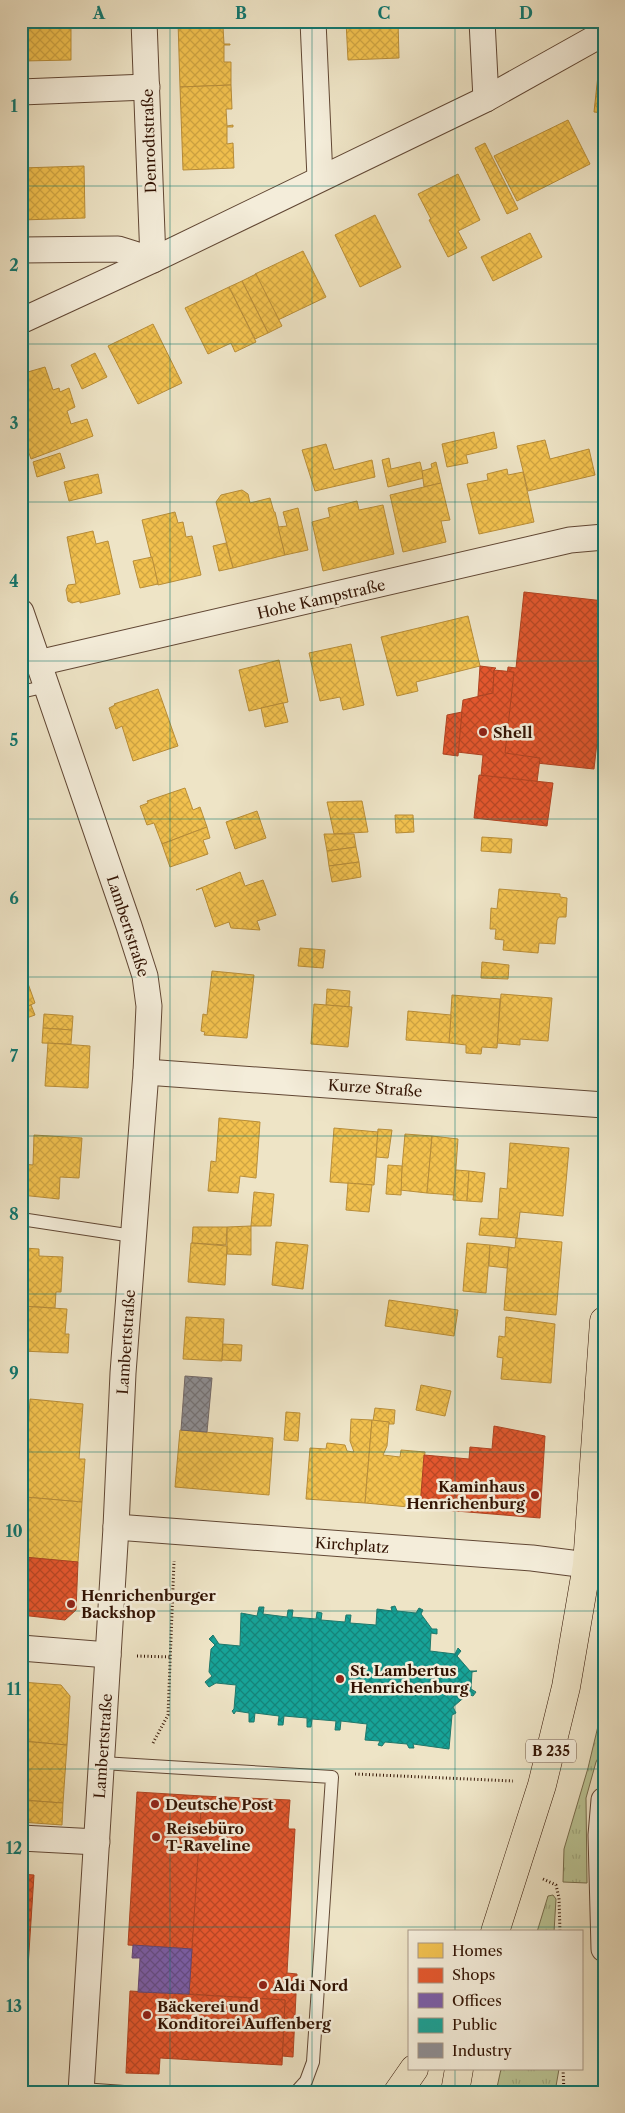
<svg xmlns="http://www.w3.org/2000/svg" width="625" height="2113" font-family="'Libre Caslon Text',serif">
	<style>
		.grass { fill: url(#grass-tufts); stroke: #766c4c }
		.homes { fill: url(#homes-cross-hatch); stroke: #b88d38 }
		.shops { fill: url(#shops-cross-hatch); stroke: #af4321 }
		.offices { fill: url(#offices-cross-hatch); stroke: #654876 }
		.public { fill: url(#public-cross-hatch); stroke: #1f786b }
		.industry { fill: url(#industry-cross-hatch); stroke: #726867 }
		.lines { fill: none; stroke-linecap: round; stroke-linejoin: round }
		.lane-casing { stroke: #614734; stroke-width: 14 }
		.street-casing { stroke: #614734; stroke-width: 27 }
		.primary-casing { stroke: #321303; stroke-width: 29 }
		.path { stroke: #321303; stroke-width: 3; stroke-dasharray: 1 2.5; stroke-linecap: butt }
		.lane { stroke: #f4edda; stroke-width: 12 }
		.street { stroke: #f4edda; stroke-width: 25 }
		.primary { stroke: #eee4c6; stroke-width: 28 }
		.grid { fill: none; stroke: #0f766e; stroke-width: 1; stroke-opacity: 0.55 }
		.poi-dot { fill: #8f2418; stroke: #f4edda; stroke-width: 2 }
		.labels { text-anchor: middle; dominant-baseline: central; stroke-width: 5; stroke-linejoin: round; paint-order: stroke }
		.shield { fill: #f4edda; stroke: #6c5444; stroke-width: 1 }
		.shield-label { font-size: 14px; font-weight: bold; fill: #321303 }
		.street-label { font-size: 15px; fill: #321303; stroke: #f4edda }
		.poi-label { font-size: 15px; font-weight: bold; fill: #321303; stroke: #f4edda; text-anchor: start }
		.neatline { fill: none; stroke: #0f766e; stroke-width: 2 }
		.grid-label { font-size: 16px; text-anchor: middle; font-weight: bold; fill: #0f766e }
	</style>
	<defs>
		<pattern id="grass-tufts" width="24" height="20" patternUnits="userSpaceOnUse" patternTransform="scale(1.25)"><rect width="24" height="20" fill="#bac494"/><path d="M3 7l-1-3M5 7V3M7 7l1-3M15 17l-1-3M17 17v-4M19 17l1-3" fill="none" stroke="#a0a87e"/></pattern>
		<pattern id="homes-cross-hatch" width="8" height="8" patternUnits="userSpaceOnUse" patternTransform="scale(1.25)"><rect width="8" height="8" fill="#f2c14e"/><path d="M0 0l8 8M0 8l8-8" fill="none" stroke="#d0a542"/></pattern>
		<pattern id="shops-cross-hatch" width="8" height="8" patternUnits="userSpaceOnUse" patternTransform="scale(1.25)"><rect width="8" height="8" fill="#e4572e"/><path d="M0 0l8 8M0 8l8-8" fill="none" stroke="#b94725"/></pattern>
		<pattern id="offices-cross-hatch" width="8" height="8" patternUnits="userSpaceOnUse" patternTransform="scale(1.25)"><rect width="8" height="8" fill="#7b5ea7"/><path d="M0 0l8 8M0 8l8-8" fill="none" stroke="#654c86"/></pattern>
		<pattern id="public-cross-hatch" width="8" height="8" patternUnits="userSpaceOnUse" patternTransform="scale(1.25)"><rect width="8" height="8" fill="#17a398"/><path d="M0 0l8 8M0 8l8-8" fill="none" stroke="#15847a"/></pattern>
		<pattern id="industry-cross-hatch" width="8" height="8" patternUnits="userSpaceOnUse" patternTransform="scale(1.25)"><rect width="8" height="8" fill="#8d8d92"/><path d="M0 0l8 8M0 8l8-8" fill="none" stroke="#747275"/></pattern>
	</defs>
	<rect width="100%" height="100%" fill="#eee4c6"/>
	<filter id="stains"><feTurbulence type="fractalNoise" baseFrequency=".004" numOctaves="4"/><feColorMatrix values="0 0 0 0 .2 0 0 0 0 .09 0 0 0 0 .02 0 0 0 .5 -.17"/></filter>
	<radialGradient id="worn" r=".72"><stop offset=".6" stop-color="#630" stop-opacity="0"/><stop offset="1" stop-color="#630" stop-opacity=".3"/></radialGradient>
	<g class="grass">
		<path d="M604 1701V1747L596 1762 586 1798 587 1883 563 1882 564 1849 588 1768Z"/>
		<path d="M553 1895 556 1899 554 1932H537L548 1896Z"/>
		<path d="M501 2069H559L555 2092H496Z"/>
	</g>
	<g class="homes">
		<path d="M21 21H71V60L23 61Z"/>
		<path d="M178 21H229L230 27H223L224 44H230V45H224V62H231V85L180 87Z"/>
		<path d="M346 21H398L399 58 348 60Z"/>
		<path d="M600 57H604V113L594 112Z"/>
		<path d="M231 85 232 109H226L227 126 233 125V127H227V144L233 143 234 168 183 170 180 87Z"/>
		<path d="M568 120 590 164 517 201 494 156Z"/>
		<path d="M485 143 518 209 507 214 475 148Z"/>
		<path d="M84 166 85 218 21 220V168Z"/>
		<path d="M458 174 480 220 458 231 467 248 448 257 429 220 431 219 418 194Z"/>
		<path d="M375 215 401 267 360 287 335 235Z"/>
		<path d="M530 233 542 257 493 281 481 257Z"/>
		<path d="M303 251 326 297 278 320 255 274Z"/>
		<path d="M256 274 282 326 268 333 242 281Z"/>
		<path d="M242 281 268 333 255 339 229 287Z"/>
		<path d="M229 287 256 342 235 352 231 343 208 354 185 308Z"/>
		<path d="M153 324 182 383 138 404 108 346Z"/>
		<path d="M95 353 107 377 82 389 71 365Z"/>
		<path d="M45 367 53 390 59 388 60 392 69 388 75 407 67 411 71 424 87 419 93 436 31 459 21 430V401L24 400 21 391V374Z"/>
		<path d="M494 432 497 448 466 455 468 463 447 467 442 444Z"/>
		<path d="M545 440 550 459 589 449 595 475 528 491 517 446Z"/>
		<path d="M326 444 334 470 372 460 375 477 315 491 302 450Z"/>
		<path d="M60 453 65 468 37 477 33 462Z"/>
		<path d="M389 458 391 469 420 462 424 478 388 487 382 460Z"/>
		<path d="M436 462 441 483 424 487 422 471 432 468 431 464Z"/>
		<path d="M507 469 508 475 523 472 534 522 479 534 467 484 488 480 487 474Z"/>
		<path d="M98 474 102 493 69 501 64 482Z"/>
		<path d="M441 483 450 520 441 521 446 542 403 552 390 495Z"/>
		<path d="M242 490 248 494 250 503 270 498 274 512H275L285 555 233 568 216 502 221 495Z"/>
		<path d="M357 501 359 510 383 505 394 554 323 571 312 522 330 517 328 508Z"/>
		<path d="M298 508 308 550 285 555 278 527 287 526 283 512Z"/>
		<path d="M175 512 178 523 183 522 186 537 192 536 201 575 158 585 142 520Z"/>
		<path d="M93 531 96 544 108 541 120 594 80 603V601L72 603 68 601 66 590 68 585 76 584 67 537Z"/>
		<path d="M226 543 233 568 219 571 213 546Z"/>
		<path d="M152 557 158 584 140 588 133 561Z"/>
		<path d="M468 616 480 666 416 682 418 691 397 696 381 637Z"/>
		<path d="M351 644 364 705 343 710 340 697 320 701 309 653Z"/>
		<path d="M279 660 288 702 249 711 239 670Z"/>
		<path d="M158 689 178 746 133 761 122 726 116 729 109 708 115 705 114 704Z"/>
		<path d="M283 703 288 722 265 727 261 708Z"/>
		<path d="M185 788 193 810 200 807 207 827 162 844 154 823 147 825 140 806 148 803 147 801Z"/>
		<path d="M362 801 368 832 334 834 327 802Z"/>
		<path d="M257 811 266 838 235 849 226 822Z"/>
		<path d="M395 815H413L414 832 396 833Z"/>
		<path d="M207 827 210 838 203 840 208 854 170 867 162 844Z"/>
		<path d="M324 834H354L356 847 327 851Z"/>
		<path d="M482 837 512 839 511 853 481 851Z"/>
		<path d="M356 847 359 862 329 866 327 851Z"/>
		<path d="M359 862 361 877 332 882 329 866Z"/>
		<path d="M240 872 245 886 263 880 276 915 257 921 260 930 231 928 229 922 215 927 202 888 196 890Z"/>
		<path d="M499 889 560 894V897L567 898 566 917H559L557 920 555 944 539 943 538 953 503 950 504 940 495 939 496 929H490L491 908 497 909Z"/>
		<path d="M300 948 325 950 323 968 298 966Z"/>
		<path d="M482 962 509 965 508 979 481 978Z"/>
		<path d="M21 964 35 1003 21 1009Z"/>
		<path d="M212 971 254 975 247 1038 204 1035 205 1032 201 1031 203 1014 207 1015Z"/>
		<path d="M327 989 350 991 349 1007 326 1005Z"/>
		<path d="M501 994 552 998 548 1041 520 1039V1045L497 1043Z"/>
		<path d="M452 995 500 999 497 1048 482 1047 481 1054 466 1053V1045L449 1043Z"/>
		<path d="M314 1004 352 1007 348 1047 311 1044Z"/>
		<path d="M31 1005 35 1015 21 1020V1009Z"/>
		<path d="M408 1011 451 1015 449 1043 406 1040Z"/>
		<path d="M44 1014 73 1016 72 1030 43 1028Z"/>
		<path d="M43 1028 72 1030 71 1044 42 1043Z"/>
		<path d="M48 1043 90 1046 88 1088 45 1086Z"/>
		<path d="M219 1118 260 1122 256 1178 240 1176 238 1193 208 1191 211 1161 216 1162Z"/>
		<path d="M334 1128 378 1132 374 1185 330 1182Z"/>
		<path d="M378 1129 392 1130 388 1158 376 1157Z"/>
		<path d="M405 1134 432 1136 427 1193 400 1190Z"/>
		<path d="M34 1135 82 1138 79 1178 60 1177 59 1199 21 1195V1164L33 1165Z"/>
		<path d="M432 1136 458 1139 454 1195 427 1193Z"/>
		<path d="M510 1143 569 1148 563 1216 520 1212 517 1238 479 1235 481 1218 498 1219 500 1188 507 1189Z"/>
		<path d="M388 1165 402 1166 401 1195 386 1194Z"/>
		<path d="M456 1170 469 1171 467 1201 453 1200Z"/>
		<path d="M469 1171 485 1173 482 1202 467 1201Z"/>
		<path d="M348 1183 372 1185 369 1212 346 1210Z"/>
		<path d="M254 1192 274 1194 271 1226H251Z"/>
		<path d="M251 1226V1255L227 1254V1227Z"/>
		<path d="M193 1227H227L226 1245 192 1243Z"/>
		<path d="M516 1238 562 1242 556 1315 504 1310 509 1247 515 1248Z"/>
		<path d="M276 1242 308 1245 303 1289 272 1285Z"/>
		<path d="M191 1243 227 1246 225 1285 188 1282Z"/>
		<path d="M467 1243 490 1245 486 1293 463 1291Z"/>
		<path d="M490 1245 509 1247 507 1268 489 1266Z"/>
		<path d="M24 1248 39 1249V1256L63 1257 61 1292H56L55 1308 21 1306Z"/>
		<path d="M389 1300 458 1310 454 1336 385 1326Z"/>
		<path d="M21 1306 67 1309 65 1334H69L68 1353 21 1351Z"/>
		<path d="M186 1317 224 1319 222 1361 183 1359Z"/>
		<path d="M506 1317 555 1324 551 1383 501 1379 503 1358 497 1357 499 1336 505 1337Z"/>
		<path d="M223 1344 242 1345 241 1361 222 1360Z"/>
		<path d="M421 1385 451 1391 445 1416 416 1410Z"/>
		<path d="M30 1399 83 1404 79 1459H85L82 1502 24 1497Z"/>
		<path d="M375 1408 395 1410 394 1424H389V1422L373 1421Z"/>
		<path d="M286 1412 300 1413 298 1441 284 1440Z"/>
		<path d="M351 1419 372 1420 365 1503 306 1499 310 1448 326 1449 327 1443 345 1445 347 1451 354 1452 350 1441Z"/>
		<path d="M372 1420 389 1422 387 1446 383 1455 400 1457 401 1450 425 1452 420 1508 365 1503Z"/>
		<path d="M180 1430 273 1438 269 1495 175 1487Z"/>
		<path d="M21 1467H25L24 1497H21Z"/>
		<path d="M25 1497 82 1502 78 1562 21 1557Z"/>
		<path d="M21 1682 61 1685 70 1696 67 1745 21 1741Z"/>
		<path d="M21 1741 67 1745 63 1803 21 1800Z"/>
		<path d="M21 1800 63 1803 62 1825 21 1822Z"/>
	</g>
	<g class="shops">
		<path d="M524 592 604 601V679L594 769 498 759 508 667 516 668Z"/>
		<path d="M480 666 496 668 494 670 493 693 478 696Z"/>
		<path d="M494 670 514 672 505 753 540 758 537 782 481 776 483 755 457 752 463 700 493 693Z"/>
		<path d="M462 712 458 756 443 754 447 715Z"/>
		<path d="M479 775 553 783 547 826 474 818Z"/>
		<path d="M494 1426 545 1436 540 1518 420 1508 424 1455 469 1459 470 1447 492 1449Z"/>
		<path d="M24 1557 78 1562 76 1610 65 1620 21 1615Z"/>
		<path d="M137 1792 202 1796 193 1949 128 1945Z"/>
		<path d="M202 1796 290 1800 288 1827 289 1829H295L287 1973 297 1974 293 2057 282 2056 285 2000 189 1994Z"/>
		<path d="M21 1874 34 1875 28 1967H21Z"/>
		<path d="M130 1991 285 2000 282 2065 160 2058 159 2074 126 2073Z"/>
	</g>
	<path class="offices" d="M133 1945 192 1949 189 1994 138 1992 140 1958H132Z"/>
	<path class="public" d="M395 1606 397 1611 416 1613 419 1608 423 1610 421 1614 432 1629H437V1634L431 1633 430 1651 455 1654 458 1648 461 1651 457 1656 470 1671H477L472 1672 471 1689 476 1692 473 1696 468 1694 453 1707 456 1713 452 1715 449 1749 413 1744 414 1748H409L407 1744 385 1742 382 1746 378 1745 380 1741 365 1740 367 1724 341 1721 340 1730H335L336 1721 312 1719 311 1727H307V1718L284 1716 283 1725H278L279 1716 255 1713 254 1722H249V1713L236 1711 234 1714 232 1711 234 1709 236 1685 216 1683 209 1687 205 1682 212 1676 209 1672 211 1649 215 1645 209 1639 213 1635 219 1644 240 1646 241 1613 257 1616 259 1607H264L263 1614 287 1617 288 1610H293L292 1617 316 1619 317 1612 322 1613 321 1620 345 1622 346 1615H351L350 1623 376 1625 377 1609 392 1611 391 1607Z"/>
	<path class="industry" d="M185 1376 212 1378 207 1432 181 1430Z"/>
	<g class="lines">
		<g class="lane-casing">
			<g id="lane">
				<path d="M21 692 47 686"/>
				<path d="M21 1219 133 1236"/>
				<path d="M102 1763 332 1777 313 2062 306 2081 296 2092"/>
				<path d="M82 2089 124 2092"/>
			</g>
		</g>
		<g class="street-casing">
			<g id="street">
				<path d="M313 21 320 178"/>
				<path d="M482 21 486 99"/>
				<path d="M21 92 147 87"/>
				<path d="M21 250 118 249 153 260 144 21"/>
				<path d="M21 321 153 260 486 99 604 33"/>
				<path d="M21 612 129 926 145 976 149 1006 146 1072 123 1373 116 1527 81 2092"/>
				<path d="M38 663 570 540 604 537"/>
				<path d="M146 1072 604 1105"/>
				<path d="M116 1527 532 1558 587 1565"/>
				<path d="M21 1648 108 1655"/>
				<path d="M604 1800 601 1835 604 1949"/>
				<path d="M21 1838 97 1842"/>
			</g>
		</g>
		<g class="primary-casing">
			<g id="primary">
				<path d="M495 1932 542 1785 566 1687 587 1565 604 1321"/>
				<path d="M398 2092 414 2069"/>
				<path d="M455 2092 459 2069"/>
			</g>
		</g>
		<g class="path">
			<path d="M137 1656 171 1657"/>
			<path d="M153 1743 168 1715 174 1561"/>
			<path d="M355 1774 513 1781"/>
			<path d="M543 1879 556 1885 559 1898 560 1932"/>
			<path d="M563 2069 564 2092"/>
			<path d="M21 2089 28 2090"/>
		</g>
		<use href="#lane" class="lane"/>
		<use href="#street" class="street"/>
		<use href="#primary" class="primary"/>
	</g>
	<path class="grid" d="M170 21V2092M312 21V2092M455 21V1932M21 186H604M21 344H604M21 502H604M21 661H604M21 819H604M21 977H604M21 1136H604M21 1294H604M21 1452H604M21 1611H604M21 1769H604M21 1927H604M455 2069V2092"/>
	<g class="poi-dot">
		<circle cx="483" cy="732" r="5"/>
		<circle cx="535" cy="1495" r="5"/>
		<circle cx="71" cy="1604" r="5"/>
		<circle cx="340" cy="1679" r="5"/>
		<circle cx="155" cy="1804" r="5"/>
		<circle cx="156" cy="1837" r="5"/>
		<circle cx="263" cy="1985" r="5"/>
		<circle cx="147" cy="2015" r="5"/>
	</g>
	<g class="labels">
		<rect class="shield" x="526" y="1739.5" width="50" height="23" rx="4"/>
		<g class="shield-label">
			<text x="551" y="1751">B 235</text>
		</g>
		<g class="street-label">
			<text transform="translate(149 141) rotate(-92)">Denrodtstraße</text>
			<text transform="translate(321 599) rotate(-13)">Hohe Kampstraße</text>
			<text transform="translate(128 926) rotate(72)">Lambertstraße</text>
			<text transform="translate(375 1088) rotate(4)">Kurze Straße</text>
			<text transform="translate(126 1342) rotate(-86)">Lambertstraße</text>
			<text transform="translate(352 1545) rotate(4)">Kirchplatz</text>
			<text transform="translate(103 1746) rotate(-86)">Lambertstraße</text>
		</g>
		<g class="poi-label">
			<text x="493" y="732">Shell</text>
			<text x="525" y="1486" text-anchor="end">Kaminhaus<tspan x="525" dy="17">Henrichenburg</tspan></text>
			<text x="81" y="1595">Henrichenburger<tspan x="81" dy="17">Backshop</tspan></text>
			<text x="350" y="1670">St. Lambertus<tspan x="350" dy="17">Henrichenburg</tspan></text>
			<text x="165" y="1804">Deutsche Post</text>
			<text x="166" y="1828">Reisebüro<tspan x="166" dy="17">T-Raveline</tspan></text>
			<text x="273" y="1985">Aldi Nord</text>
			<text x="157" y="2006">Bäckerei und<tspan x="157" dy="17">Konditorei Auffenberg</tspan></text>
		</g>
	</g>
	<rect width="625" height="2113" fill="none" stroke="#eee4c6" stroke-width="55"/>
	<rect x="408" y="1930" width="175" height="140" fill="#f4edda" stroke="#a69684"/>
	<rect x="418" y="1943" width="25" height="15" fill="#f2c14e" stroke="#a69684"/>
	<text x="452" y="1956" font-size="15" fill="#321303">Homes</text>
	<rect x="418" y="1968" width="25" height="15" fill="#e4572e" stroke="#a69684"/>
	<text x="452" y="1980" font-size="15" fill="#321303">Shops</text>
	<rect x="418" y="1993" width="25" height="15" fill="#7b5ea7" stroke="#a69684"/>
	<text x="452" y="2006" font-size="15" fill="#321303">Offices</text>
	<rect x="418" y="2018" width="25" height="15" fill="#17a398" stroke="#a69684"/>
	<text x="452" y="2030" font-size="15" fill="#321303">Public</text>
	<rect x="418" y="2043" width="25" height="15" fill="#8d8d92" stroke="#a69684"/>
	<text x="452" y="2056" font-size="15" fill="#321303">Industry</text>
	<rect x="28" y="28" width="570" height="2058" class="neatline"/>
	<g class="grid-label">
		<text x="99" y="19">A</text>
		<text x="241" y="19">B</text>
		<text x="384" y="19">C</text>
		<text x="526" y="19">D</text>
		<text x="14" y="112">1</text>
		<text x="14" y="271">2</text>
		<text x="14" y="429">3</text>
		<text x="14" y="587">4</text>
		<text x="14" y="746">5</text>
		<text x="14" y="904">6</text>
		<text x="14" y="1062">7</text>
		<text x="14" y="1220">8</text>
		<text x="14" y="1379">9</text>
		<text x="14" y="1537">10</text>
		<text x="14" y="1695">11</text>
		<text x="14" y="1854">12</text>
		<text x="14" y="2012">13</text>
	</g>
	<rect width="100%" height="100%" filter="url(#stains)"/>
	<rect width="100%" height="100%" fill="url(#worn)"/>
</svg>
